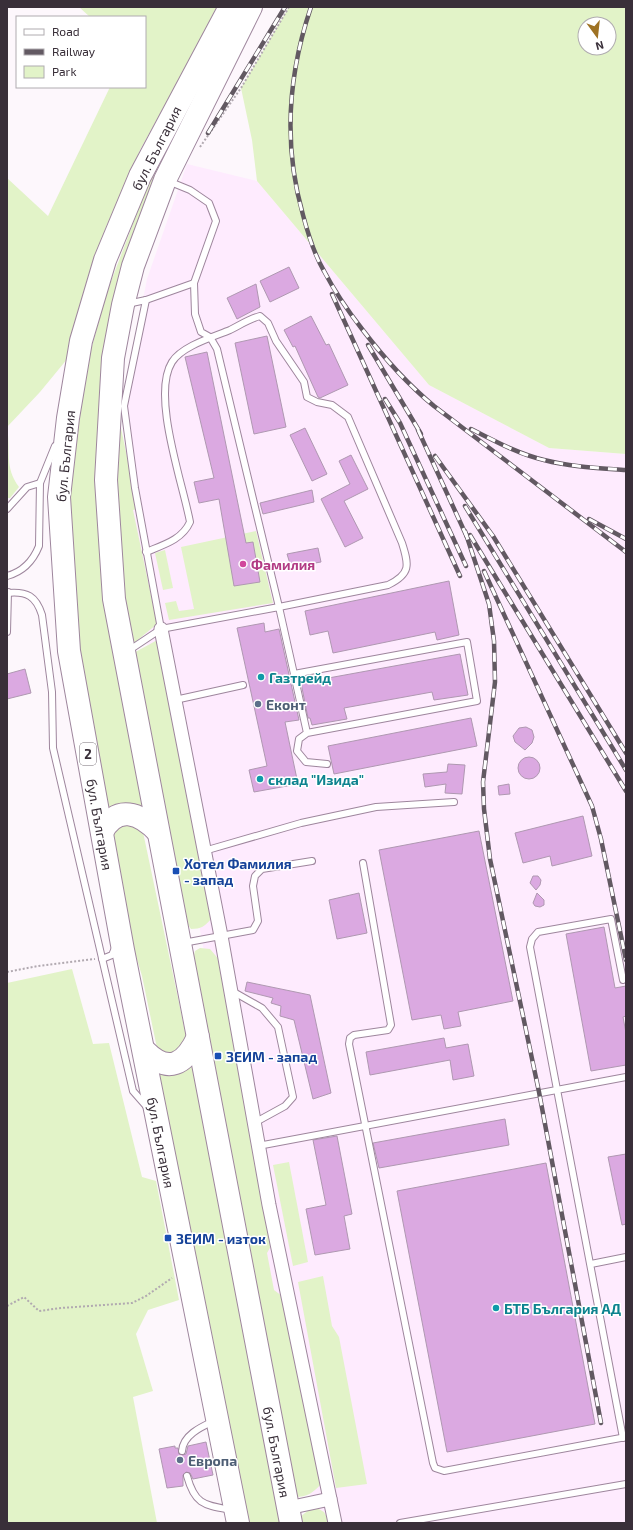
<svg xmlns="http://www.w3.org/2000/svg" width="633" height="1530" font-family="'Exo 2',sans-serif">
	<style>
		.built { fill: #feebfe }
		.green { fill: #e2f3c8; fill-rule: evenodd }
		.building { fill: #dba9e1; stroke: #af98b1 }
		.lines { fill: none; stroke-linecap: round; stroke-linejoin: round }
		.lane-casing { stroke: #9e869d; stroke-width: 8 }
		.street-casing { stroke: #9e869d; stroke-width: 15 }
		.highway-casing { stroke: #9e869d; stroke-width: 24 }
		.path { stroke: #b1a9b0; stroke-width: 2; stroke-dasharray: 2 2; stroke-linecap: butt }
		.lane { stroke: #fff; stroke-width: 6 }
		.street { stroke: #fff; stroke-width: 13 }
		.highway { stroke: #fff; stroke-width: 22 }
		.rail-casing { stroke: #625962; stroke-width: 4.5 }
		.rail { stroke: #fff; stroke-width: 3; stroke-dasharray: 9; stroke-linecap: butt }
		.hotel-dot { fill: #d1479c; stroke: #fff; stroke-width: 1.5 }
		.culture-dot { fill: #0f9aa8; stroke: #fff; stroke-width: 1.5 }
		.service-dot { fill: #5c6f8a; stroke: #fff; stroke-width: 1.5 }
		.transit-dot { fill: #1a4fb4; stroke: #fff; stroke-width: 1.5 }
		.labels { text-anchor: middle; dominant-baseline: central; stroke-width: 3; stroke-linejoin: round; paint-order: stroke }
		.shield { fill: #fff; stroke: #746d74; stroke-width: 1 }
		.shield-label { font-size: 13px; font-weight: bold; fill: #392f39 }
		.street-label { font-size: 14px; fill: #392f39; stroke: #fff }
		.hotel-label { font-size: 14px; font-weight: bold; fill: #b23c85; stroke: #fff; text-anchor: start }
		.culture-label { font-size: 14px; font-weight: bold; fill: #0d838f; stroke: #fff; text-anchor: start }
		.service-label { font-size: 14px; font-weight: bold; fill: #4e5e75; stroke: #fff; text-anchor: start }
		.transit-label { font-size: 14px; font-weight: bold; fill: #164399; stroke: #fff; text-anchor: start }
	</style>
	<rect width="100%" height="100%" fill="#fdf7fc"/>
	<path class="built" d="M187 164 257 181 429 385 549 448 626 454V1523H316L262 1255 166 752 129 540 124 461 127 382 147 279Z"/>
	<g class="green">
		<path d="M79 7H219L140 150 106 227 68 358 40 392 7 427C11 450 4 467 19 487L10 498H7V178L48 216 110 87H145V17H90Z"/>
		<path d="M289 7H626V454L549 448 429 385 257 181 252 140 241 88ZM585 24H609V48H585Z"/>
		<path d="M225 39 165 164 103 410 145 813 105 817 79 674 69 503 72 463 86 368 107 292 142 200 161 158Z"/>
		<path d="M117 409 138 509 133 510 157 624 134 643 127 640 116 534Z"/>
		<path d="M256 531 273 603 169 620 165 603 176 601 179 611 194 609 181 547Z"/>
		<path d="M165 550 173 588 163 590 155 553Z"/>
		<path d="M161 638 211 919C205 926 201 929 191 929L186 922 130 655Z"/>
		<path d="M123 819 143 832 186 1036 176 1056 158 1053 142 976 126 923 110 834Z"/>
		<path d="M200 948 210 949 221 962 271 1246 267 1253 274 1290 282 1296 321 1484C313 1493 307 1497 295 1497L193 959 195 951Z"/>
		<path d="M72 969 93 1044 109 1043 142 1177 156 1181 179 1300 148 1310 136 1334 153 1391 133 1397 157 1523H7V983Z"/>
		<path d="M192 1060 284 1523H245L155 1066Z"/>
		<path d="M289 1162 308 1262 293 1266 273 1165Z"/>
		<path d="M323 1276 332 1326 339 1337 367 1484 336 1488 298 1282Z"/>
		<path d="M317 1508 324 1512 330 1523H300V1517L310 1509Z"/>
	</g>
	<g class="building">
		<path d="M289 267 299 288 270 302 260 281Z"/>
		<path d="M256 284 260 307 237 319 227 298Z"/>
		<path d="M311 316 326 345 329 344 348 385 320 398 318 397 295 346 293 347 284 330Z"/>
		<path d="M267 336 286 427 254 434 235 343Z"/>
		<path d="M207 352 246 543 253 542 260 582 234 586 219 499 199 503 194 482 214 478 185 357Z"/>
		<path d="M305 428 327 474 312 481 290 435Z"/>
		<path d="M351 455 368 489 344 501 363 538 345 547 321 499 350 484 339 461Z"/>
		<path d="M312 490 314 502 263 514 260 503Z"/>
		<path d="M318 548 321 562 291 567 287 554Z"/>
		<path d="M449 581 459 635 437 640 435 632 333 653 328 631 310 635 305 611Z"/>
		<path d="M264 623 265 632 279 629 299 720 285 722 298 784 254 792 249 770 267 766 237 628Z"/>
		<path d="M460 654 468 695 434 700 432 692 344 708 347 719 312 725 310 718H308L301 683Z"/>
		<path d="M25 669 31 693 7 699V674Z"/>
		<path d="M471 718 477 746 334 774 328 746Z"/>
		<path d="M526 727 532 730 534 737 532 743 525 750 515 742 513 736 519 728Z"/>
		<circle cx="529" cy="768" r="11"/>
		<path d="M448 764 465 765 462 794 445 793 446 784 425 787 423 774 447 772Z"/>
		<path d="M509 784 510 794 499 795 498 786Z"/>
		<path d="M583 816 592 856 552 866 550 856 523 863 515 833Z"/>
		<path d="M479 831 513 1001 458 1012 461 1026 444 1029 441 1015 412 1020 379 850Z"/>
		<path d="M533 876H538L541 880 540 885 536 890 530 883Z"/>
		<path d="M359 893 367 933 337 939 329 900Z"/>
		<path d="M537 893 544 900V905L540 907 535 906 533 903Z"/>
		<path d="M604 927 615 988 626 986V1016L623 1017 626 1033V1065L591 1071 566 934Z"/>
		<path d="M247 982 310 995 331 1093 313 1099 294 1020 280 1016 281 1006 271 1003 273 998 245 991Z"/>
		<path d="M444 1038 446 1048 468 1044 474 1076 453 1080 450 1060 370 1075 366 1052Z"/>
		<path d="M505 1119 509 1145 379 1168 373 1143Z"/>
		<path d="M337 1136 352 1214 344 1216 350 1249 315 1255 306 1209 326 1205 313 1140Z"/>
		<path d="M626 1154V1224L622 1225 608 1157Z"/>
		<path d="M546 1163 595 1424 447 1452 397 1191Z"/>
		<path d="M206 1442 213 1475 193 1479 190 1473 186 1472 183 1475V1486L167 1488 159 1449 175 1446V1448H178L179 1454 183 1455 186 1454 188 1446Z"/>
	</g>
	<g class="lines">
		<g class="lane-casing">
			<g id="lane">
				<path d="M146 300 124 406 135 488 161 629"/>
				<path d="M127 304 146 300 194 283 216 221 209 203 190 190 168 181"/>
				<path d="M7 509 27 487 40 483"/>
				<path d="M146 552C163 545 182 540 190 522 183 484 151 395 172 362 182 346 213 337 230 330 240 325 249 319 260 316L268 323 276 341 304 382 307 397 317 402 332 405 348 417 402 543C409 565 411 574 388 585L279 607 217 349 210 337 201 332 195 314 194 283"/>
				<path d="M7 576C22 572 33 561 39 546L40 483 55 446"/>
				<path d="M7 593C27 591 36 596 42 615L52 692 53 748 133 1091 147 1107"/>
				<path d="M7 632 8 592"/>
				<path d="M128 651 161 629 279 607 294 674"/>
				<path d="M175 700 243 685"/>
				<path d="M307 733 294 674 467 642 477 701 307 733 299 739 297 751 306 762 327 764"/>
				<path d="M204 851 301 823 376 807 454 802"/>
				<path d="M363 863 391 1025 388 1030 354 1035 350 1038 349 1044 433 1463 435 1468 444 1471 626 1437"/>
				<path d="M183 943 253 930 258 921 253 886 255 876 262 869 312 861"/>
				<path d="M102 959 112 955 115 948"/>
				<path d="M623 980 611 919 538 932 532 939 530 947 623 1438"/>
				<path d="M232 991 262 1008 278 1027 293 1097 285 1106 254 1123"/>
				<path d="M258 1146 626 1077"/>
				<path d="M591 1264 626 1257"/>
				<path d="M182 1451C183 1435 201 1427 214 1421"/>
				<path d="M187 1476C195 1505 204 1505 232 1510"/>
				<path d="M400 1523 626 1484"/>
			</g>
		</g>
		<g class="street-casing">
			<g id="street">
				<path d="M161 629 221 936 269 1205 335 1523"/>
				<path d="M288 1508 330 1499"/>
			</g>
		</g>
		<g class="highway-casing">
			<g id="highway">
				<path id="s1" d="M230 7 140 176 105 260 81 341 68 418 59 497 69 651 123 950 238 1523"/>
				<path id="s2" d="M251 7 165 180 133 266 123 305 113 358 106 480 114 599 291 1523"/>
				<path d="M102 832C117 804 140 813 158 832"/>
				<path d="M145 1051C168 1074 185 1065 198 1037"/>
			</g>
		</g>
		<g class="path">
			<path d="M200 147 241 88 289 7"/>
			<path d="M7 972 38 966 95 959"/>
			<path d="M7 1306 24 1297 39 1311 61 1308 132 1303 146 1296 172 1278"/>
		</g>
		<use href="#lane" class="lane"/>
		<use href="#street" class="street"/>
		<use href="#highway" class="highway"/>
		<g class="rail-casing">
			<g id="rail">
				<path d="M311 7C288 75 283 145 303 215 308 234 314 254 324 271 335 292 348 311 362 329 384 358 406 383 434 406L626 552"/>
				<path d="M208 133 285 7"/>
				<path d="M332 294 460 576"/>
				<path d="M368 345 421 434"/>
				<path d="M385 399 400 423 466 566"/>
				<path d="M471 429C495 441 518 454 544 460 571 467 599 468 626 470"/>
				<path d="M418 430 467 537"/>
				<path d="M435 456 493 536 626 753"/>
				<path d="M465 506 626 770"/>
				<path d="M589 519 626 539"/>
				<path d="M465 531 489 604 494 641 495 682 483 782 484 809 490 859 539 1092 601 1423"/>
				<path d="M470 535 626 791"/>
				<path d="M484 571 592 806 601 839 626 960"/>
			</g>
		</g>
		<use href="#rail" class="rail"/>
	</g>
	<circle class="hotel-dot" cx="243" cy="564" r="4"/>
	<g class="culture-dot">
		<circle cx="261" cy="677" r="4"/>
		<circle cx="260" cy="779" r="4"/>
		<circle cx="496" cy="1308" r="4"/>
	</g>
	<g class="service-dot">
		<circle cx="258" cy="704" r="4"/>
		<circle cx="180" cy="1460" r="4"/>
	</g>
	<g class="transit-dot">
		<rect x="172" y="867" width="8" height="8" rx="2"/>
		<rect x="214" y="1052" width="8" height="8" rx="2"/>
		<rect x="164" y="1234" width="8" height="8" rx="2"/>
	</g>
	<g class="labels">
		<rect class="shield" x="80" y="743" width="16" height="22" rx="3"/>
		<g class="shield-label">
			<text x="88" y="754">2</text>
		</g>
		<g class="street-label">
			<text transform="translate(156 148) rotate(-63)">бул. България</text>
			<text transform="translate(65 456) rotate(-84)">бул. България</text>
			<text stroke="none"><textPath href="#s1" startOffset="855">бул. България</textPath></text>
			<text stroke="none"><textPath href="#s1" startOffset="1179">бул. България</textPath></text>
			<text stroke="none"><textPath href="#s2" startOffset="1489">бул. България</textPath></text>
		</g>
		<g class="hotel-label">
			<text x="251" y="564">Фамилия</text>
		</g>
		<g class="culture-label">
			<text x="269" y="677">Газтрейд</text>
			<text x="268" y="779">склад "Изида"</text>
			<text x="504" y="1308">БТБ България АД</text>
		</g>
		<g class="service-label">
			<text x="266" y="704">Еконт</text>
			<text x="188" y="1460">Европа</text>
		</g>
		<g class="transit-label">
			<text x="184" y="863">Хотел Фамилия<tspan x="184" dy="16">- запад</tspan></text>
			<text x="226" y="1056">ЗЕИМ - запад</text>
			<text x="176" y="1238">ЗЕИМ - изток</text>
		</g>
	</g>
	<rect width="633" height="1530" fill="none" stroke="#392f39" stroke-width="16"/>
	<rect x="16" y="16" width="130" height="72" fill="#ffffff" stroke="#b0acb0"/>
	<rect x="24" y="29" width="20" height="6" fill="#ffffff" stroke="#b0acb0"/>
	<text x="52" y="36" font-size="12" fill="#392f39">Road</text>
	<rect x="24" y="49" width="20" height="6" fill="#625962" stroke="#b0acb0"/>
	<text x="52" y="56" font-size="12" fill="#392f39">Railway</text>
	<rect x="24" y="66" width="20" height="12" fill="#e2f3c8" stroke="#b0acb0"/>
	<text x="52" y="76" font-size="12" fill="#392f39">Park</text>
	<g transform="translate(597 36) rotate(165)"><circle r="19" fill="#ffffff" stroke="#b0acb0"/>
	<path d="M0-3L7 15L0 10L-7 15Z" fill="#9e7223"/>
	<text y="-6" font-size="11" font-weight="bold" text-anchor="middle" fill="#392f39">N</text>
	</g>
</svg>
